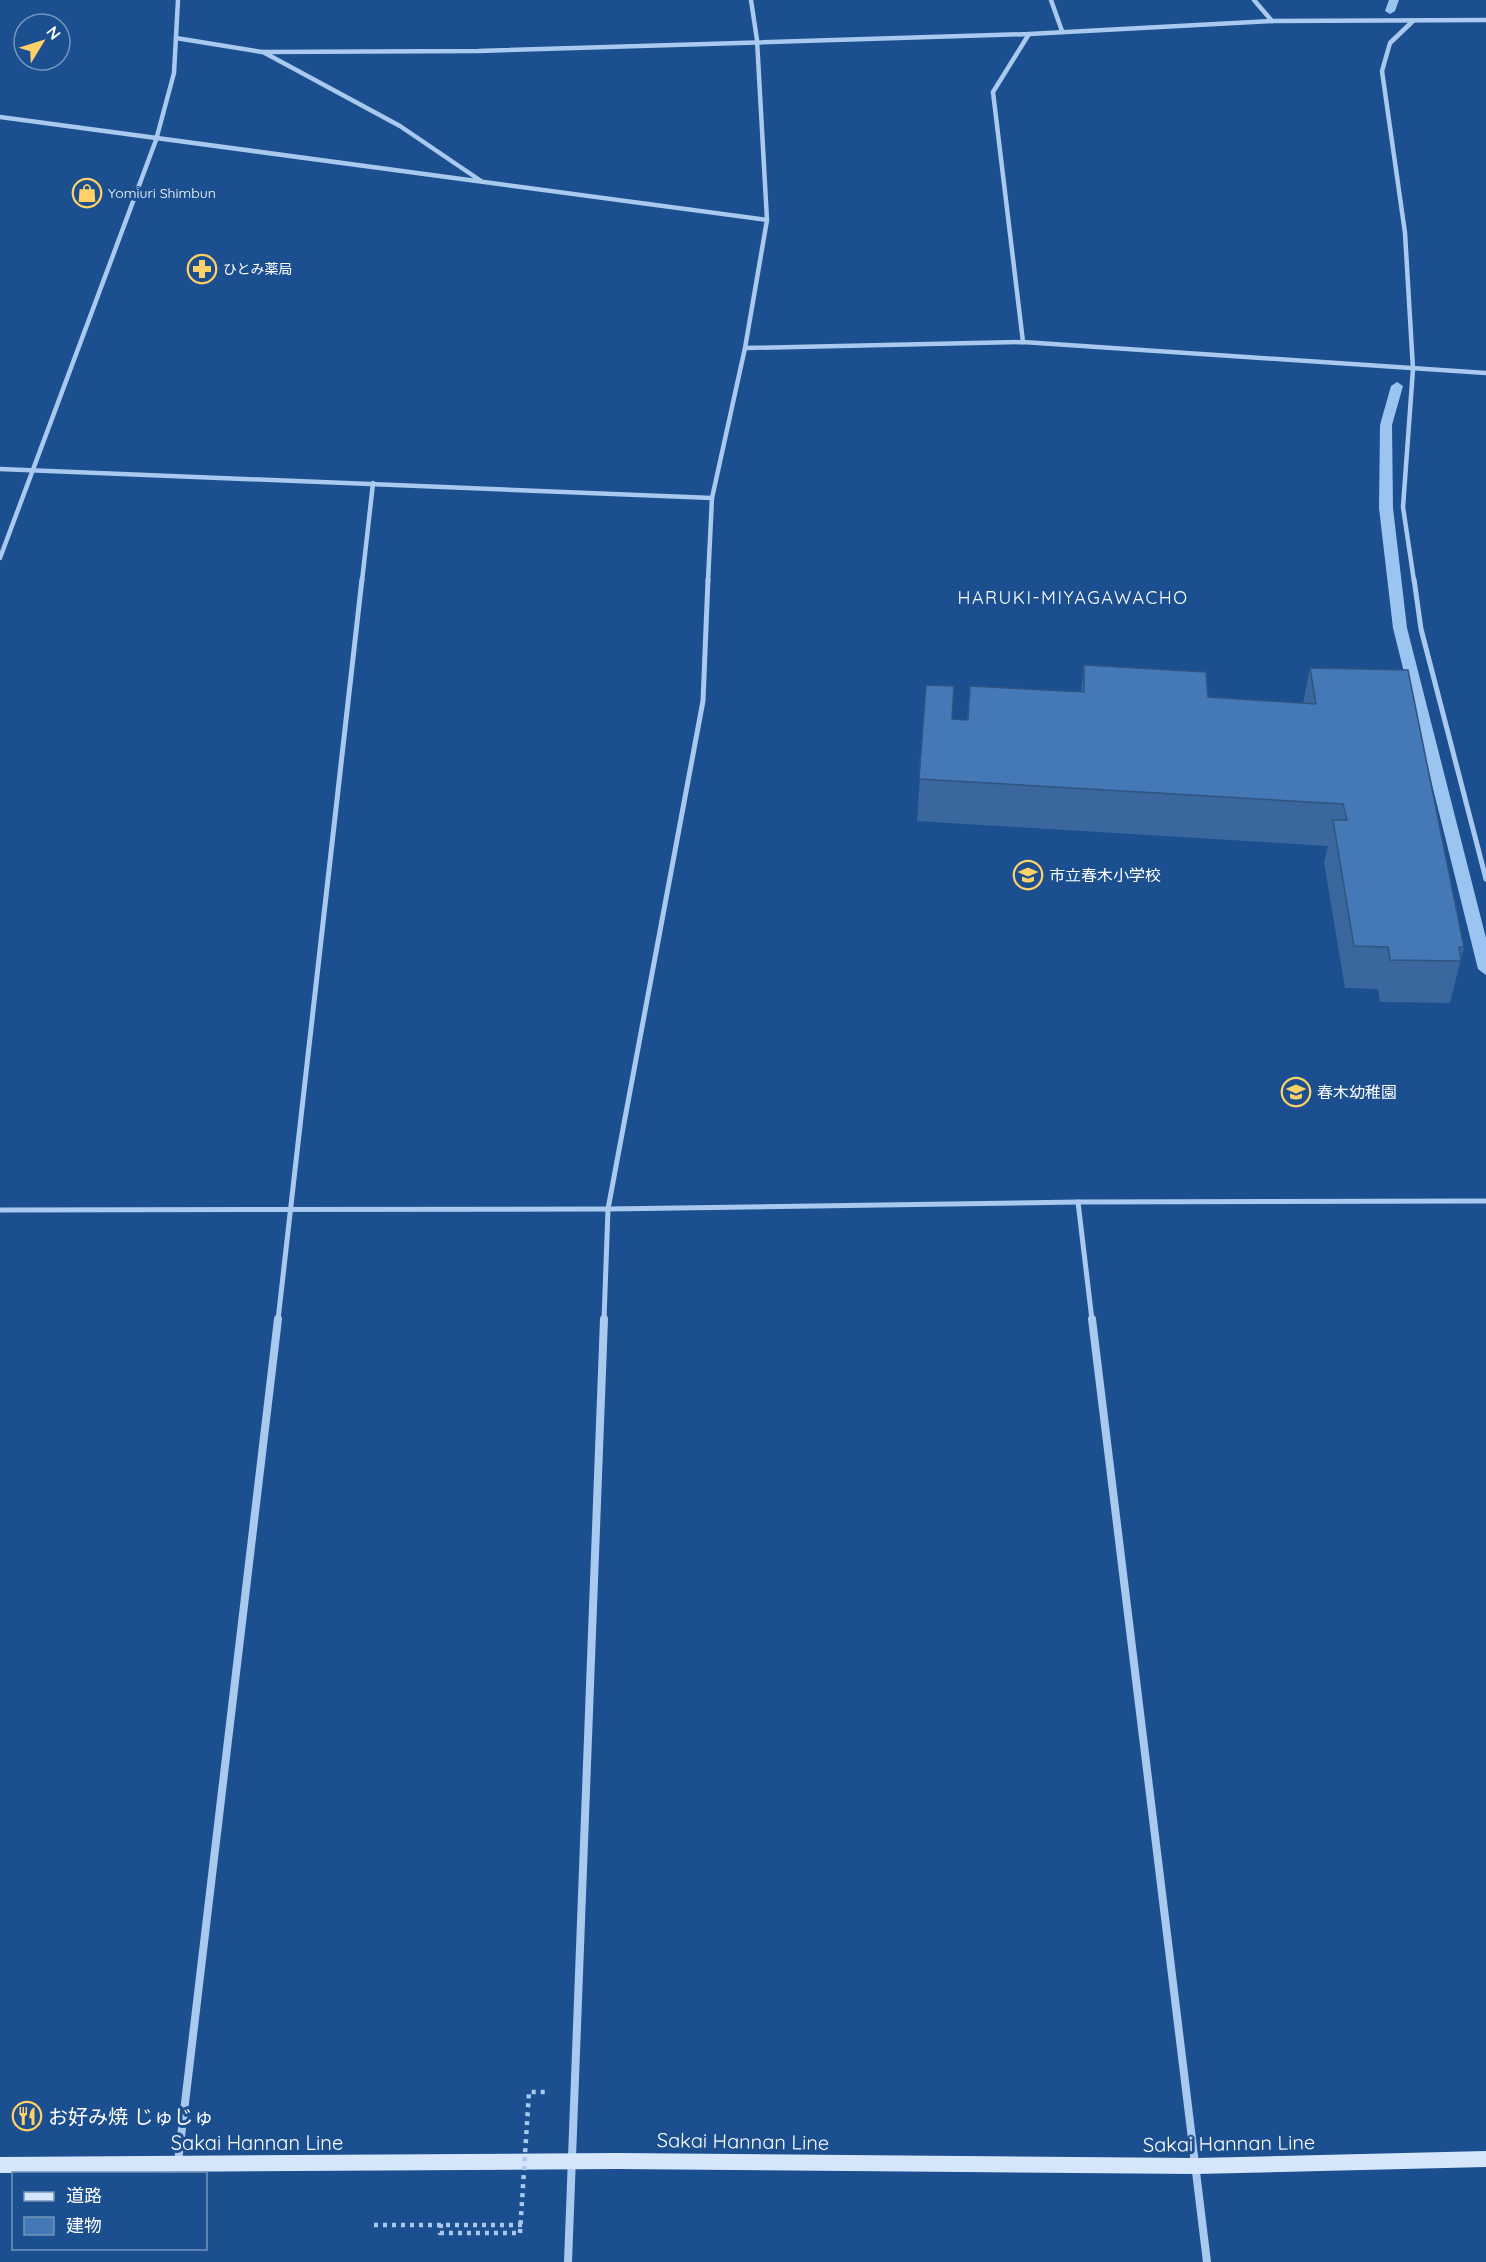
<svg xmlns="http://www.w3.org/2000/svg" width="1486" height="2262" font-family="Quicksand,'Noto Sans JP',sans-serif">
	<style>
		.lines { fill: none; stroke-linecap: round; stroke-linejoin: round }
		.stream { fill: #9cc4f0; fill-rule: evenodd }
		.path { stroke: #a9c9ee; stroke-width: 4.5; stroke-dasharray: 4 5; stroke-linecap: butt }
		.minor-far2 { stroke: #a9c9ee; stroke-width: 4.5 }
		.minor-far1 { stroke: #a9c9ee; stroke-width: 5 }
		.minor { stroke: #a9c9ee; stroke-width: 8 }
		.secondary { fill: #d6e6fa; fill-rule: evenodd }
		.path-bridge { stroke: #a9c9ee; stroke-width: 4.5; stroke-dasharray: 4 5; stroke-linecap: butt }
		.wall { fill: #3a679d }
		.building { fill: #4478b7; stroke: #305480; stroke-width: 1.5 }
		.labels { text-anchor: middle; dominant-baseline: central; stroke-width: 6; stroke-linejoin: round; paint-order: stroke }
		.far-poi-label { font-size: 14px; fill: #fff; stroke: #1b4f8f; text-anchor: start }
		.poi-label { font-size: 16px; fill: #fff; stroke: #1b4f8f; text-anchor: start }
		.neighbourhood-label { font-size: 18px; letter-spacing: 1.5px; fill: #fff; stroke: #1b4f8f }
		.near-poi-label { font-size: 20px; fill: #fff; stroke: #1b4f8f; text-anchor: start }
		.near-street-label { font-size: 20px; fill: #fff; stroke: #1b4f8f }
	</style>
	<rect width="100%" height="100%" fill="#1b4f8f"/>
	<g class="lines">
		<g class="stream">
			<path d="M1389 0H1399L1395 11 1390 14 1385 11Z"/>
			<path d="M1397 382 1403 386 1392 425 1393 508 1407 628 1486 938V975L1478 969 1393 628 1379 508 1380 425 1391 386Z"/>
		</g>
		<g class="path">
			<path d="M441 2224 440 2233H520"/>
			<path d="M374 2225H525"/>
		</g>
		<g class="minor-far2">
			<path d="M1051 0 1062 31"/>
			<path d="M1254 0 1272 21"/>
			<path d="M1413 21 1390 43 1382 71 1405 233 1413 369 1403 507 1414 581"/>
			<path d="M176 38 262 52 478 51 1029 34 1272 21 1486 20"/>
			<path d="M263 52 400 126 481 181"/>
			<path d="M0 117 767 220"/>
			<path d="M1023 342 993 92 1029 34"/>
			<path d="M745 348 1023 342 1486 373"/>
			<path d="M0 469 712 498"/>
			<path d="M0 558 156 140 174 73 178 0"/>
			<path d="M362 581 373 483"/>
			<path d="M708 581 712 498 745 348 767 220 757 40 751 0"/>
		</g>
		<g class="minor-far1">
			<path d="M1414 579 1421 629 1486 879"/>
			<path d="M1078 1202 1092 1320"/>
			<path d="M0 1210 608 1209 1078 1202 1486 1201"/>
			<path d="M278 1320 362 579"/>
			<path d="M604 1320 608 1209 703 701 708 579"/>
		</g>
		<g class="minor">
			<path d="M1092 1319 1207 2262"/>
			<path d="M178 2162 278 1319"/>
			<path d="M568 2262 604 1319"/>
		</g>
		<path class="secondary" d="M1486 2151V2167L1196 2174 617 2169 0 2173V2157L617 2153 1196 2158Z"/>
		<path class="path-bridge" d="M520 2233 529 2092H545"/>
	</g>
	<path class="wall" d="M1084 665 1208 697 1303 703 1310 668 1464 947 1450 1003 1380 1002 1378 989 1345 988 1324 862 1328 846 917 821 926 685 952 719 967 720 970 686 1081 692Z"/>
	<path class="building" d="M1084 665 1206 672 1208 697 1316 704 1310 668 1408 670 1464 947H1459L1461 961 1390 960 1388 947 1354 946 1333 820H1347L1343 804 919 779 926 685 954 686 952 719 968 720 970 686 1084 692Z"/>
	<defs>
		<g id="shop-ring" transform="scale(1.5)"><circle r="9.5" fill="#1b4f8f" stroke="#ffd166" stroke-width="1.5"/><path d="M-5-2.5h2.3a2.7 3.5 0 0 1 5.4 0H5L5.5 6h-11ZM-1.5-2.5h3a1.5 2.3 0 0 0-3 0Z" fill="#ffd166"/></g>
		<g id="pharmacy-ring" transform="scale(1.5)"><circle r="9.5" fill="#1b4f8f" stroke="#ffd166" stroke-width="1.5"/><path d="M-2-6h4v4h4v4h-4v4h-4v-4h-4v-4h4Z" fill="#ffd166"/></g>
		<g id="school-ring" transform="scale(1.5)"><circle r="9.5" fill="#1b4f8f" stroke="#ffd166" stroke-width="1.5"/><path d="M0-5L7-2L0 1L-7-2ZM-4 1L0 2.5L4 1V4Q0 6-4 4Z" fill="#ffd166"/></g>
		<g id="restaurant-ring" transform="scale(1.5)"><circle r="9.5" fill="#1b4f8f" stroke="#ffd166" stroke-width="1.5"/><path d="M-5-6h1v4h1v-4h1v4h1v-4h1v5L-1.5 .5V6h-2V.5L-5-1ZM5-6V6H3V1.5H1.5Q1.5-4 5-6Z" fill="#ffd166"/></g>
	</defs>
	<g fill-rule="evenodd">
		<use href="#shop-ring" x="87" y="193"/>
		<use href="#pharmacy-ring" x="202" y="269"/>
		<use href="#school-ring" x="1028" y="875"/>
		<use href="#school-ring" x="1296" y="1092"/>
		<use href="#restaurant-ring" x="27" y="2116"/>
	</g>
	<g class="labels">
		<g class="far-poi-label">
			<text x="108" y="193">Yomiuri Shimbun</text>
			<text x="223" y="269">ひとみ薬局</text>
		</g>
		<g class="poi-label">
			<text x="1049" y="875">市立春木小学校</text>
			<text x="1317" y="1092">春木幼稚園</text>
		</g>
		<g class="neighbourhood-label">
			<text x="1073" y="597">HARUKI-MIYAGAWACHO</text>
		</g>
		<g class="near-poi-label">
			<text x="48" y="2116">お好み焼 じゅじゅ</text>
		</g>
		<g class="near-street-label">
			<text transform="translate(743 2141) rotate(1)">Sakai Hannan Line</text>
			<text x="257" y="2142">Sakai Hannan Line</text>
			<text transform="translate(1229 2143) rotate(-1)">Sakai Hannan Line</text>
		</g>
	</g>
	<rect x="12" y="2172" width="195" height="78" fill="#1b4f8f" stroke="#7695bc" stroke-width="1.5"/>
	<rect x="24" y="2192" width="30" height="9" fill="#d6e6fa" stroke="#7695bc" stroke-width="1.5"/>
	<text x="66" y="2202" font-size="18" fill="#ffffff">道路</text>
	<rect x="24" y="2217" width="30" height="18" fill="#4478b7" stroke="#7695bc" stroke-width="1.5"/>
	<text x="66" y="2232" font-size="18" fill="#ffffff">建物</text>
	<g transform="translate(42 42) rotate(52)"><circle r="28" fill="#1b4f8f" stroke="#7695bc" stroke-width="1.5"/>
	<path d="M0-4.5L10 22L0 15L-10 22Z" fill="#ffd166"/>
	<text y="-9" font-size="16" font-weight="bold" text-anchor="middle" fill="#ffffff">N</text>
	</g>
</svg>
